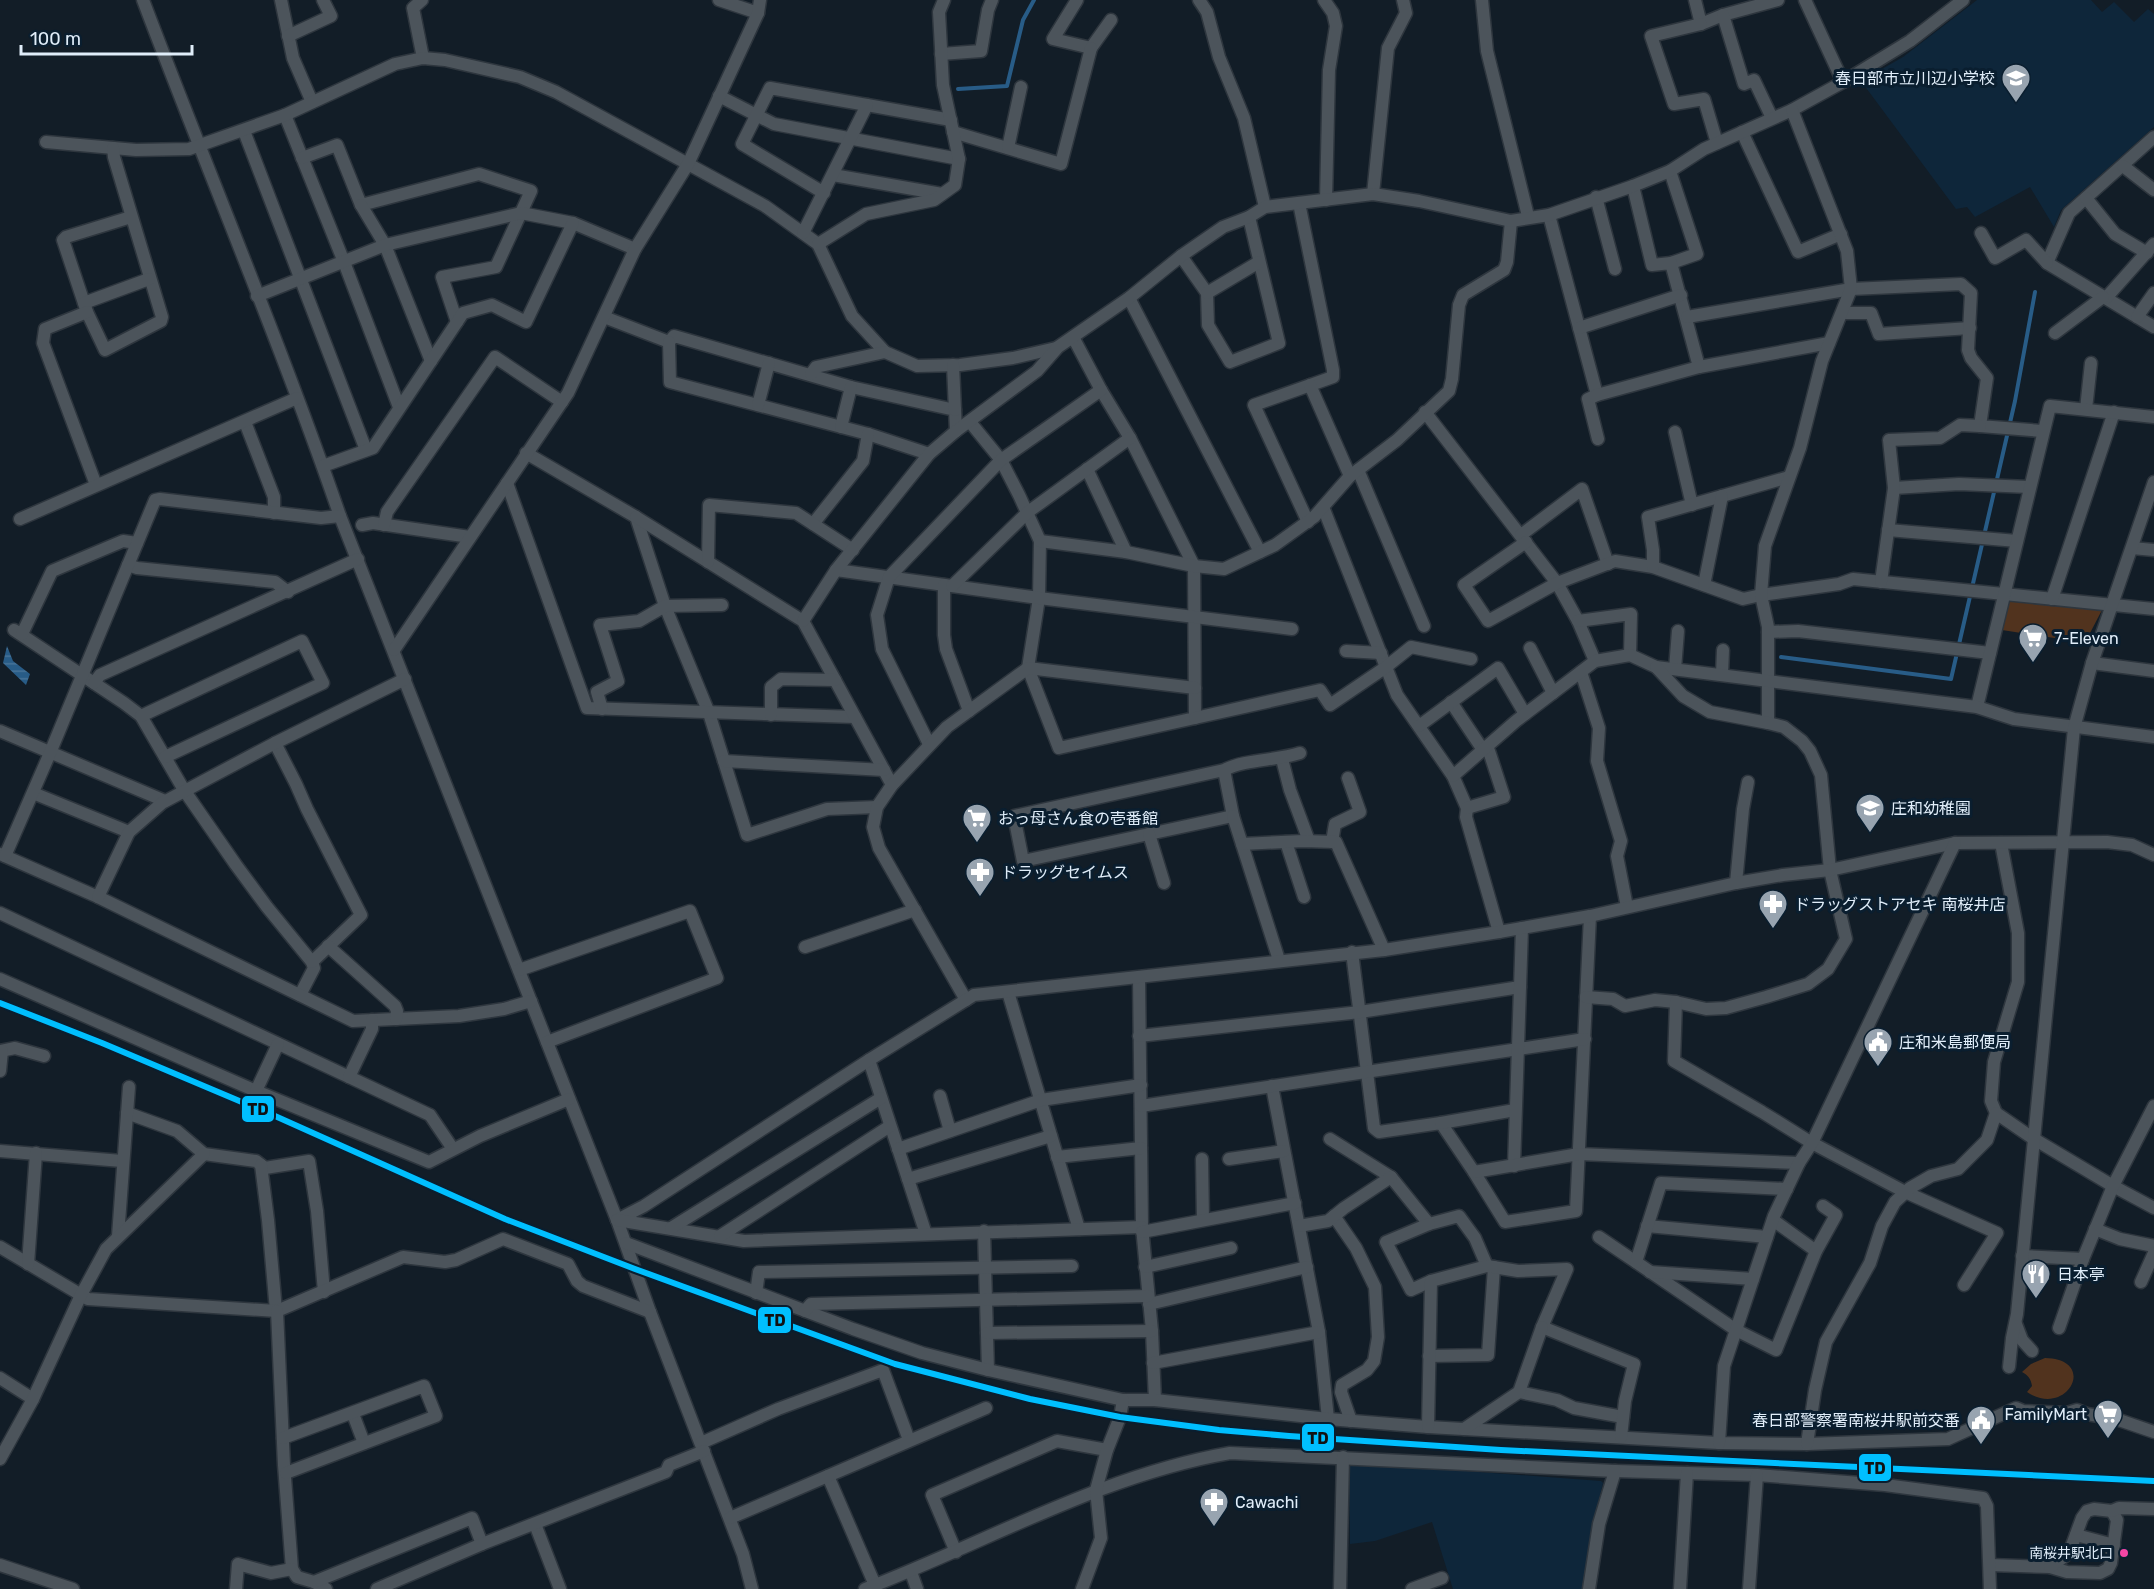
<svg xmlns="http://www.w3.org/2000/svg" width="2154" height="1589" font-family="Rubik,'Noto Sans JP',sans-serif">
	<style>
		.built { fill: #0e263a }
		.green { fill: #51331e }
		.water { fill: url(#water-rules) }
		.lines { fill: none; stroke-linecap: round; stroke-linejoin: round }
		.stream { stroke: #285c87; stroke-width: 4 }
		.minor-casing { stroke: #2e363e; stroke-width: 15 }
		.minor { stroke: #4c545b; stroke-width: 12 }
		.rail-1-casing { stroke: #0a1e2f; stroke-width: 10 }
		.rail-1 { stroke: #00bfff; stroke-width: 6 }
		.bus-dot { fill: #f346a5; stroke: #0a1e2f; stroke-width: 2 }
		.labels { text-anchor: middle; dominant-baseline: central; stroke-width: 6; stroke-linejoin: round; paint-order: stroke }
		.bus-label { font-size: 14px; fill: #e0edf9; stroke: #0a1e2f; text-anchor: end }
		.poi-label { font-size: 16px; fill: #e0edf9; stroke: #0a1e2f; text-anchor: start }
		.line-badge { stroke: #0a1e2f; stroke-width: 2 }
		.pale-badge-label { font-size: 16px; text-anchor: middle; font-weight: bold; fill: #111 }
	</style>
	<defs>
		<pattern id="water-rules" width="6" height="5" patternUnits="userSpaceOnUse" patternTransform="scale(1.5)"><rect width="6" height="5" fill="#285c87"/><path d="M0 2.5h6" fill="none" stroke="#477499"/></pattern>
	</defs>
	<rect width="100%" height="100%" fill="#121d27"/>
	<g class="built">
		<path d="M1977 0H2091L2102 12 2114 2 2134 22 2148 9 2154 14V127L2061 210 2054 227 2030 187 1975 217 1967 207 1956 209 1861 81 1903 57Z"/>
		<path d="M1357 1463 1601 1481 1603 1483 1592 1529 1584 1589H1453L1432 1522 1375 1541 1350 1544 1349 1464Z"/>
	</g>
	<g class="green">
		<path d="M2009 601 2102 610 2089 635 2067 640 2002 630Z"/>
		<path d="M2045 1358C2099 1359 2067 1419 2027 1392L2032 1386C2031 1379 2028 1375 2022 1372L2031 1364Z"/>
	</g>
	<path class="water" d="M7 646 13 661 30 674 26 685 3 663Z"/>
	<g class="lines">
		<g class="stream">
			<path d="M958 89 1007 86 1023 20 1034 0"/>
			<path d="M1781 657 1951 679 2015 401 2035 292"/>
		</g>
		<g class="minor-casing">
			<g id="minor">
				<path d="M143 0C208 172 280 342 340 516L617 1220 650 1312 743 1554 752 1589"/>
				<path d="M281 0 293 58 312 102"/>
				<path d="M422 0 413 8 423 58"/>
				<path d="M719 0 758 13"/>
				<path d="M1077 0 1053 39 1091 48 1111 20"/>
				<path d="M1199 0 1207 12 1219 57 1244 118 1265 207"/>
				<path d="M1324 0 1333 13 1336 26 1329 70 1326 200"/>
				<path d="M1482 0 1487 51 1528 216"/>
				<path d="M1695 0 1701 24 1723 15 1778 0"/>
				<path d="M1805 0 1843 82"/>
				<path d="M1723 15 1744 84 1754 80 1772 118"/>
				<path d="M1701 24 1651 36 1674 104 1704 99 1717 143"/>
				<path d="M288 36 331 16 323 0"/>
				<path d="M941 54 981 51 988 10 992 0"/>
				<path d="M719 96 774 124 959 159"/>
				<path d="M867 105 951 120"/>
				<path d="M285 115 344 262 399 407"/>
				<path d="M244 131 366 450"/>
				<path d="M953 132 1061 164 1091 48"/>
				<path d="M1742 132 1798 252 1841 234"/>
				<path d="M2154 137 2069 213 2047 263 2154 327"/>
				<path d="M46 142 136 150 189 149 285 115 395 64 423 58 445 60 520 77 556 92 765 206 818 244 852 316 885 352 917 366 960 365 1013 358 1056 348"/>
				<path d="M113 148 114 157 162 317 161 321 105 350 87 312 63 240 66 237 131 217"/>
				<path d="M1008 148 1021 87"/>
				<path d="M302 158 337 145 361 205 479 174 531 191 496 267 442 277 457 322"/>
				<path d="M2123 166 2154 190"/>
				<path d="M1670 171 1697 254 1671 263"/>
				<path d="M833 175 942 194"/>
				<path d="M1633 186 1652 265 1671 263 1699 367"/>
				<path d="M1373 194 1388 48 1406 13 1403 0"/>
				<path d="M1596 197 1615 269"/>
				<path d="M2086 198 2115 234 2147 253"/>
				<path d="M1299 203 1333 370V377L1254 405 1308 522"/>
				<path d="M361 205 385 245 431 361"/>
				<path d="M1549 215 1597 395"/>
				<path d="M803 233 867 105 770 88 742 144 824 193"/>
				<path d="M1981 233 1995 258 2026 240 2047 263"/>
				<path d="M818 244 866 214 934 200 955 185 959 159 943 85 939 12 944 0"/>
				<path d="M1181 256 1207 293 1208 325 1230 362 1279 343 1249 217"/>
				<path d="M1207 293 1259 262"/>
				<path d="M257 296 385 245 521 213 573 223 635 249"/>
				<path d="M1129 298 1260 552"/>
				<path d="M2106 298 2154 244"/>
				<path d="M84 303 149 279"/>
				<path d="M87 312 45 329 43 343 96 485"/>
				<path d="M1842 313H1871L1879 334 1970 328"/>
				<path d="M604 317 669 342 674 336 851 387 955 410 956 431"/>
				<path d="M1687 317 1851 289 1961 284 1971 293 1968 350 1971 358 1987 378 1980 426 2042 431"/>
				<path d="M2137 317 2154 293"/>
				<path d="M1579 328 1681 295"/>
				<path d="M2055 333 2103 297"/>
				<path d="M669 342 670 382 868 434 929 454"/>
				<path d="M953 365 955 410"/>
				<path d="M811 374 816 367 885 352"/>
				<path d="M1310 385 1350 476"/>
				<path d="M758 405 769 363"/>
				<path d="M2086 409 2091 363"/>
				<path d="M1425 412 1557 583 1578 621 1595 661"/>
				<path d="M245 422 274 497V513"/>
				<path d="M970 422 1001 460 1019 495 1040 541 1039 598 1028 668 1059 748 1195 718 1194 566 1130 438 1101 390 1073 337"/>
				<path d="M841 427 851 387"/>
				<path d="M1675 432 1692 505"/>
				<path d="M1598 439 1588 399 1597 395 1699 367 1829 343"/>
				<path d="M526 453 636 517 665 606 709 713 747 835 827 809 877 807"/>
				<path d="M323 466 373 448 463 313 492 305 526 322 573 223"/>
				<path d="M1087 469 1126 552"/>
				<path d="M1358 470 1424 626"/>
				<path d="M507 483 587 708 855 717"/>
				<path d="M1894 488 1959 484 2029 487"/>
				<path d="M1323 507 1397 695 1453 776 1467 808 1466 817 1499 932"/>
				<path d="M636 517 803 621 892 785"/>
				<path d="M20 519 297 398"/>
				<path d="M813 524 863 461 868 434"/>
				<path d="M362 525 373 523 470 537"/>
				<path d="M384 525 387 512 495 357 562 402"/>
				<path d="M1888 530 2017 541"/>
				<path d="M1521 535 1582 489 1608 564"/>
				<path d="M1040 541 1126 552 1194 566 1224 569 1275 545 1314 517 1350 476 1397 440 1449 391 1452 379 1459 305 1463 295 1504 270 1507 262 1511 221"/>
				<path d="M1526 542 1464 585 1488 621 1557 583 1615 561 1653 567 1743 599 1761 595 1839 584 1853 579 2154 609"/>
				<path d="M2132 548 2154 550"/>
				<path d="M708 562 709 505 796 513 853 550"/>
				<path d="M128 565 137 568 275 582 288 592"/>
				<path d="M1653 567V550L1648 517 1789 477"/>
				<path d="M836 570 1039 598 1292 629"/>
				<path d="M1881 582 1894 488 1889 440 1940 438 1960 425 1980 426"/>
				<path d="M944 585V635L946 649 969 711"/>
				<path d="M1704 585 1722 496"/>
				<path d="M952 586 1028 512 1130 438"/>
				<path d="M2052 599 2114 412"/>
				<path d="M803 621 836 570 929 454 956 431 1037 371 1058 347 1129 298 1181 256 1223 227 1249 217 1265 207 1373 194 1419 201 1511 221 1549 215 1633 186 1670 171 1704 149 1792 110 1843 82 1910 41 1963 0"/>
				<path d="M1578 621 1631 614 1630 655"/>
				<path d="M14 630 124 703 141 716 184 790 236 865 267 907 312 962 314 968 300 995"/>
				<path d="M1768 632 1798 631 1990 653"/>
				<path d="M22 634 52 571 123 541 137 543"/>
				<path d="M1530 648 1553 693"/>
				<path d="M394 650 568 393 635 249 688 164 758 13 760 0"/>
				<path d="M1346 651 1381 653"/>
				<path d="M2092 663 2154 671"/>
				<path d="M1675 669 1678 631"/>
				<path d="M1581 672 1599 728 1597 761 1621 841 1617 856 1627 907"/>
				<path d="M1722 674 1723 650"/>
				<path d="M94 683 100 675 358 559"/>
				<path d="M1451 702 1483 750 1489 751 1504 797 1467 808"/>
				<path d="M1977 707 2050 406 2154 417"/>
				<path d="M602 709 597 692 618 681 600 625 639 621 665 606 722 605"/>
				<path d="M771 715V687L781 679 835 680"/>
				<path d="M141 716 302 641 323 683 165 757"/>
				<path d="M1195 718 1320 690 1330 705 1386 667 1411 647 1471 659"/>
				<path d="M1768 723V627L1761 595 1765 546 1800 448 1822 361 1851 289 1847 251 1792 110"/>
				<path d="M1419 726 1498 668 1525 714"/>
				<path d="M0 731 165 801"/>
				<path d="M275 743 296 784 307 809 361 915 312 962"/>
				<path d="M929 744 882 649 877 615 889 577 1001 460 1101 390"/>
				<path d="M1282 759 1290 790 1309 841"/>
				<path d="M724 761 884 770"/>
				<path d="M1224 770 1233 816 1023 861 1014 816 1224 770C1246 759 1275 761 1300 753"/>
				<path d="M1453 776 1516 721 1595 661 1630 655 1656 667 1977 707 2014 719 2154 737"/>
				<path d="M33 793 129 832"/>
				<path d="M1233 816 1279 960"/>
				<path d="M1149 834 1164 883"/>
				<path d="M1286 842 1304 897"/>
				<path d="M1332 842 1335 824 1360 812 1348 778"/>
				<path d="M2001 843 2018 933V982L1994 1062 1991 1101 1996 1113 2034 1139 2113 1186 2154 1208"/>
				<path d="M1242 844 1303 841 1336 842 1384 950"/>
				<path d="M0 854 98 897 353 1021 459 1016 504 1009 531 1001"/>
				<path d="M5 856 50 753 155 500 160 499 321 518 340 516"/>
				<path d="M1736 883 1743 809 1748 782"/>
				<path d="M98 897 129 832 162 803 275 743 405 679"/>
				<path d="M0 913 430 1115 453 1149"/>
				<path d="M328 946 395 1006 397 1011 396 1019"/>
				<path d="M805 947 915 910"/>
				<path d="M1352 952 1374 1128 1379 1132 1441 1123 1474 1172 1505 1222 1576 1211 1590 916"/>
				<path d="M519 970 690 911 717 978 547 1042"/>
				<path d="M1139 978 1142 1227 1152 1331 1155 1400"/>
				<path d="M0 979 256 1091 429 1162 480 1136 569 1099"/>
				<path d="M1008 992 1079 1229"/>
				<path d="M1586 997 1613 999 1625 1006 1655 1000 1676 1002 1706 1009 1726 1008 1766 997 1808 984 1828 969 1846 939 1830 870 1821 775 1810 751 1802 741 1784 727 1768 723 1710 712 1683 696 1656 667"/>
				<path d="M966 1000 879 848 873 827 877 807 892 785 947 727 1028 668 1195 688"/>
				<path d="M1676 1002 1674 1061 1762 1112 1812 1143 1905 1192 1997 1233 1964 1285"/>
				<path d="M1139 1036 1360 1012 1520 987"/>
				<path d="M0 1051 15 1048 44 1056"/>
				<path d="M869 1060 926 1234"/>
				<path d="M0 1071 2 1051"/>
				<path d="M349 1077 372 1029V1020"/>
				<path d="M1272 1086 1319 1332 1328 1419"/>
				<path d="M256 1091 278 1044"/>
				<path d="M940 1096 950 1131"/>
				<path d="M1141 1106 1585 1039"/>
				<path d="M127 1113 177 1131 204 1154 256 1161 265 1168 309 1161 317 1211 324 1292"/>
				<path d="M1441 1123 1515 1110"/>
				<path d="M1330 1139 1391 1177 1429 1224 1459 1216 1475 1238 1487 1266"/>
				<path d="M898 1149 1041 1100 1141 1085"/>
				<path d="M0 1151 122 1161"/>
				<path d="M1057 1157 1141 1148"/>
				<path d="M1202 1159 1203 1220"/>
				<path d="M1229 1159 1284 1151"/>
				<path d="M261 1165 268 1220 276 1311"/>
				<path d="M1514 1166 1522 928"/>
				<path d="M1474 1172 1579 1154 1799 1163"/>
				<path d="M908 1179 1051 1136"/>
				<path d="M1334 1216 1356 1248 1375 1287 1378 1337 1374 1361 1367 1370 1342 1385 1341 1392 1351 1421"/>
				<path d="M617 1220 644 1206 869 1060 974 995 1384 950 1499 932 1590 916 1736 883 1783 875 1830 870 1955 843 2107 842 2132 845 2154 855"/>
				<path d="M617 1220 744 1241 1142 1227"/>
				<path d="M1773 1220 1816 1251"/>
				<path d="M1429 1224 1386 1242 1411 1290 1431 1281"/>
				<path d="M1299 1226 1328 1221 1344 1208 1391 1177"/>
				<path d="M1647 1226 1767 1237"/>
				<path d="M671 1228 881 1098"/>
				<path d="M2095 1229 2120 1239 2154 1246"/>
				<path d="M984 1231 988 1370"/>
				<path d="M1142 1232 1295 1203"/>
				<path d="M118 1236 129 1087"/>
				<path d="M720 1236 890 1126"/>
				<path d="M1599 1237 1736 1330 1776 1350 1816 1251 1836 1215 1823 1206"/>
				<path d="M626 1243 853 1329 922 1353 988 1370 1123 1400H1155L1328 1419 1428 1427 1719 1443 1807 1444 1948 1439 2016 1408 2023 1411 2067 1413 2077 1410 2087 1414 2116 1419 2154 1432"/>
				<path d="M0 1247 88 1299 277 1311 403 1257 445 1262 456 1260 503 1239 568 1264 577 1281 583 1286 650 1312"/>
				<path d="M2022 1256 2083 1259"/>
				<path d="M1636 1262 1661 1183 1787 1189"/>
				<path d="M28 1264 36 1153"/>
				<path d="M1145 1267 1231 1248"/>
				<path d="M1650 1272 1753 1279"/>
				<path d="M2141 1282 2154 1253"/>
				<path d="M756 1293 759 1272 1072 1266"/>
				<path d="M1149 1304 1307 1267"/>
				<path d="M277 1311 284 1465 292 1569 297 1577 314 1582 326 1589"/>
				<path d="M805 1311 811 1304 1148 1296"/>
				<path d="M2016 1324 2022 1340 2032 1351"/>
				<path d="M2059 1328 2083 1259 2113 1186 2154 1106"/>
				<path d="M987 1333 1152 1331"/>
				<path d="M1429 1356 1488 1355 1494 1267"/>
				<path d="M1153 1363 1319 1332"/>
				<path d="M2009 1367 2012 1338 2017 1314 2074 728 2092 663 2154 482"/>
				<path d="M0 1378 33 1399"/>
				<path d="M1519 1392 1557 1400 1574 1408 1623 1417"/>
				<path d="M353 1414 364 1443"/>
				<path d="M1428 1427 1431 1281 1487 1266 1518 1271 1567 1269 1542 1327 1634 1364 1625 1401 1621 1437"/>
				<path d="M1464 1429 1519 1392 1542 1327"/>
				<path d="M283 1438 424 1386 436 1416 286 1473"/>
				<path d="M701 1443 778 1409 883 1370 909 1440"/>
				<path d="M1719 1443 1724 1366 1774 1216 1799 1163 1812 1143 1955 843"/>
				<path d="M1807 1444 1815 1390 1826 1342 1870 1263 1882 1226 1895 1202 1910 1188 1931 1176 1958 1169 1987 1140 1996 1113"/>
				<path d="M0 1459 33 1399 81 1295 106 1249 204 1154"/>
				<path d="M828 1476 875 1585"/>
				<path d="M730 1518 986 1408"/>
				<path d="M535 1524 560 1589"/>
				<path d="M2076 1535 2114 1545"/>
				<path d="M956 1552 932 1495 1057 1441 1107 1450"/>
				<path d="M0 1565 73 1589"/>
				<path d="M1990 1565 2050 1567 2067 1572 2100 1573 2108 1569 2111 1563 2117 1520 2112 1511"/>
				<path d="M2050 1567 2065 1556 2071 1548 2082 1518 2087 1511 2094 1509 2112 1511 2119 1508 2154 1509"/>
				<path d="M911 1572 917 1589"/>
				<path d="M314 1582 472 1518 482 1544"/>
				<path d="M236 1589 238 1564 271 1573 292 1569"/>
				<path d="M377 1589 482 1544 666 1472 669 1465 704 1451"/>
				<path d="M865 1589C985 1543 1102 1475 1230 1453L1615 1471 1757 1475 1885 1485 1983 1498 1987 1506 1990 1589"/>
				<path d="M1082 1589 1101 1538 1096 1490 1107 1450 1120 1417 1123 1400"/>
				<path d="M1340 1589 1343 1457"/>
				<path d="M1412 1589 1442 1578"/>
				<path d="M1589 1589 1599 1524 1615 1471"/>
				<path d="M1680 1589 1687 1473"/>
				<path d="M1749 1589 1757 1475"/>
			</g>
		</g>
		<use href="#minor" class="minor"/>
		<g class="rail-1-casing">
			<path id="rail-1" d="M0 1003 102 1043 275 1116 505 1219 635 1269 895 1364 1030 1399 1120 1417 1219 1430 1289 1436 1501 1450 2154 1481"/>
		</g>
		<use href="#rail-1" class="rail-1"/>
	</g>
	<defs>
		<g id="school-pin" transform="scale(1.5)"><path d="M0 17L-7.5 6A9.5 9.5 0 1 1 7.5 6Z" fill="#98a4b0" stroke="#0a1e2f"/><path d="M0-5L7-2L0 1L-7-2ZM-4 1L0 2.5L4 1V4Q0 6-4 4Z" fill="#fff"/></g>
		<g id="supermarket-pin" transform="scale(1.5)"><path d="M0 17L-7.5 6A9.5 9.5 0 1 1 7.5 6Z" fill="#98a4b0" stroke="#0a1e2f"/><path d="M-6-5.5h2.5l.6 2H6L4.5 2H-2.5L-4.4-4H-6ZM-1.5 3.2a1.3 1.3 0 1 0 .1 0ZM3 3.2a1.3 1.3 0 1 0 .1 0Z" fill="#fff"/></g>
		<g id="pharmacy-pin" transform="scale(1.5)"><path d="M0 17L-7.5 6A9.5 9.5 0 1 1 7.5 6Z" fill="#98a4b0" stroke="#0a1e2f"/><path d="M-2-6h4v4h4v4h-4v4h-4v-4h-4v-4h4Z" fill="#fff"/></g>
		<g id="civic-pin" transform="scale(1.5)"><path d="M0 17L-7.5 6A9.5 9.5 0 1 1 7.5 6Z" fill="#98a4b0" stroke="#0a1e2f"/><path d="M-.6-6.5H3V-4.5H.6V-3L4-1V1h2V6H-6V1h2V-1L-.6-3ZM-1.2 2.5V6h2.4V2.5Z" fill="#fff"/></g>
		<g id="restaurant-pin" transform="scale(1.5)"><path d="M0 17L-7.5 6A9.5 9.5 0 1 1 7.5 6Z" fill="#98a4b0" stroke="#0a1e2f"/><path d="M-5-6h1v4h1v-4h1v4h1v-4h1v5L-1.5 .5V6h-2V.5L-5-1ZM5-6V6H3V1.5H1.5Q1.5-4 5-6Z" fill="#fff"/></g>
	</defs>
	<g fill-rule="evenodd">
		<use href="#school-pin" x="2016" y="78"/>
		<use href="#supermarket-pin" x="2033" y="638"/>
		<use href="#school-pin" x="1870" y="808"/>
		<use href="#supermarket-pin" x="977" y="818"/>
		<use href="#pharmacy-pin" x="980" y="872"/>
		<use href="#pharmacy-pin" x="1773" y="904"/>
		<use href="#civic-pin" x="1878" y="1042"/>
		<use href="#restaurant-pin" x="2036" y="1274"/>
		<use href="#supermarket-pin" x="2108" y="1414"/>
		<use href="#civic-pin" x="1981" y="1420"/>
		<use href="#pharmacy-pin" x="1214" y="1502"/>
	</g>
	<circle class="bus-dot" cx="2124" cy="1553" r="5"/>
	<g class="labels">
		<g class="bus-label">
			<text x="2113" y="1553">南桜井駅北口</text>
		</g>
		<g class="poi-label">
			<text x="1995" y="78" text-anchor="end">春日部市立川辺小学校</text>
			<text x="2054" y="638">7-Eleven</text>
			<text x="1891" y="808">庄和幼稚園</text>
			<text x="998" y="818">おっ母さん食の壱番館</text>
			<text x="1001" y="872">ドラッグセイムス</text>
			<text x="1794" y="904">ドラッグストアセキ 南桜井店</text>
			<text x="1899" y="1042">庄和米島郵便局</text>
			<text x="2057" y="1274">日本亭</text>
			<text x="2087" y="1414" text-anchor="end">FamilyMart</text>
			<text x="1960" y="1420" text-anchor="end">春日部警察署南桜井駅前交番</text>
			<text x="1235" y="1502">Cawachi</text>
		</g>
	</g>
	<g class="line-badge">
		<rect x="241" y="1095" width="34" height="28" rx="6" fill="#00bfff"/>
		<rect x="757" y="1306" width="35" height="28" rx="6" fill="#00bfff"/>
		<rect x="1301" y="1423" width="34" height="29" rx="6" fill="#00bfff"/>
		<rect x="1858" y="1453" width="34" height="29" rx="6" fill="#00bfff"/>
	</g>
	<g class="pale-badge-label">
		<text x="258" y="1115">TD</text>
		<text x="775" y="1326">TD</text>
		<text x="1318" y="1444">TD</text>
		<text x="1875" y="1474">TD</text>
	</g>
	<path d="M21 45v9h171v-9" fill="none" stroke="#e0edf9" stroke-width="3"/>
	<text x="30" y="45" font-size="18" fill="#e0edf9" stroke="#0a1e2f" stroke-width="4.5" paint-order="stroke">100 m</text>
</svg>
